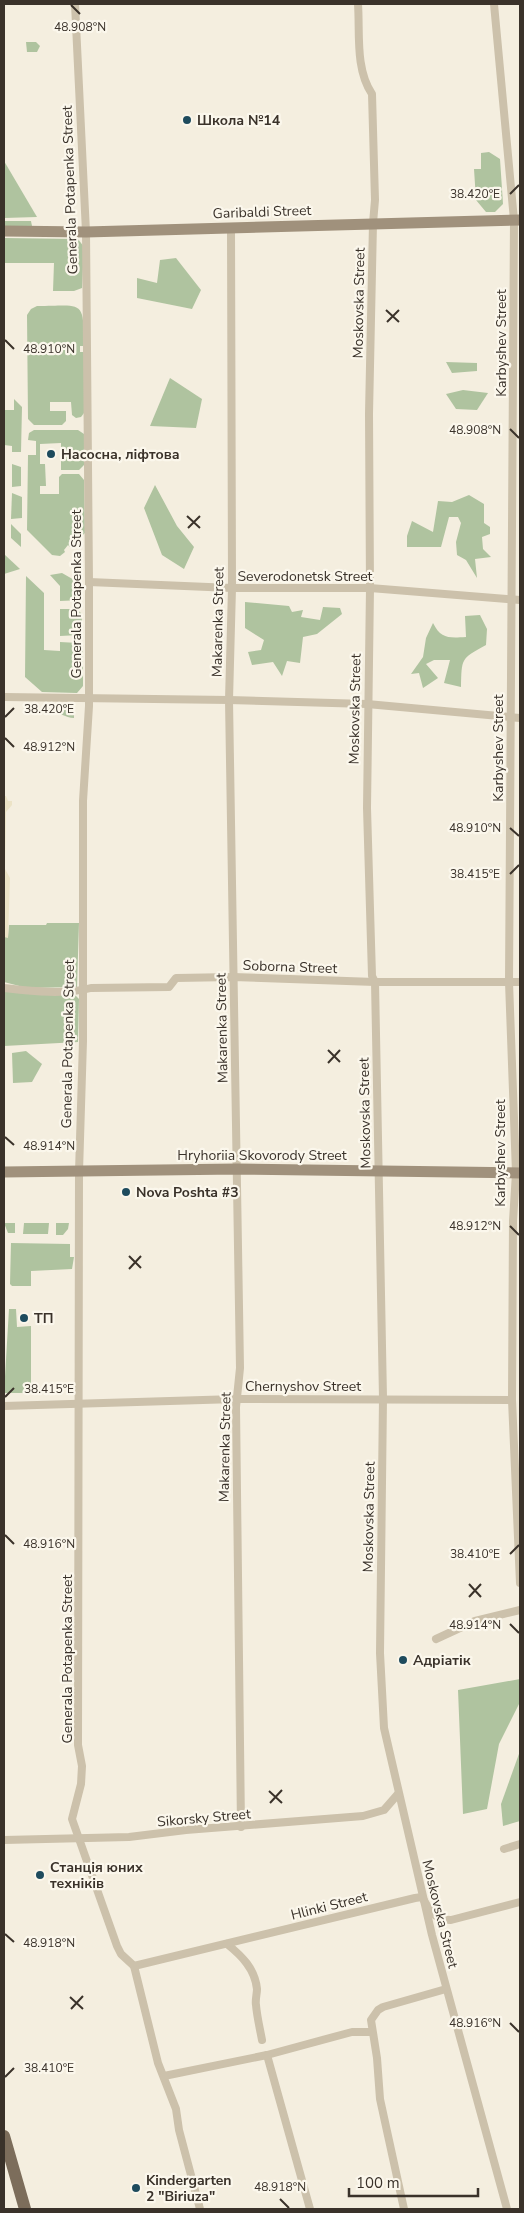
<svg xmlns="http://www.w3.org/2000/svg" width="524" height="2213" font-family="'Nunito Sans',sans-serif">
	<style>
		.green { fill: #afc39f }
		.plaza { fill: #ece3c6 }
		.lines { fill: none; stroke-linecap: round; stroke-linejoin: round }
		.street { stroke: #ccc1ab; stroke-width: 8 }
		.secondary { stroke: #a0917c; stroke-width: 11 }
		.primary { stroke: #7c6d5b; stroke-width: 12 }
		.ticks { fill: none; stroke: #3a322a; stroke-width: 2 }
		.poi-dot { fill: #1e4b5d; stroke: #fbf7ec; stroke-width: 2 }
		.labels { text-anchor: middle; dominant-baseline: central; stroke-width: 4.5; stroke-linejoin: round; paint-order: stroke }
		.poi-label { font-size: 14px; font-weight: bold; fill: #3a322a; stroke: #fbf7ec; text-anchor: start }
		.street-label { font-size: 14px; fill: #3a322a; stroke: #fbf7ec }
		.ticks-label { font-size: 12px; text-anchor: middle; fill: #3a322a; stroke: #fbf7ec; stroke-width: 4.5; stroke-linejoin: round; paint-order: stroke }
	</style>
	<rect width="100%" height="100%" fill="#f4eedf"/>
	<g class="green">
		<path d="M26 42H36L40 46 37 52H27Z"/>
		<path d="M489 152 500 159 503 204 495 212H486L476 200 474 169H481V153Z"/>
		<path d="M4 161 37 217 4 218Z"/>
		<path d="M4 221H31L32 226H4Z"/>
		<path d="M4 238 78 239 84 247 82 288 74 291H53L54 263H4Z"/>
		<path d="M176 258 201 290 192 309 137 298V278L157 283 160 260Z"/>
		<path d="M37 306C82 306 84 298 84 346H80V352H84V413L81 417 76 418 72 415 71 402H50V411H66V421L62 425H34L28 419 27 315 31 309Z"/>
		<path d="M446 362 477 363V371L452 373Z"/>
		<path d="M170 378 202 399 196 428 150 426Z"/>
		<path d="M463 390 488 393 477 410 456 409 446 394Z"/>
		<path d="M14 399 22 407 21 452H12V446L4 445V410H14Z"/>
		<path d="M34 430H78L84 434V465L79 470H61V443L40 444V464H45L46 486H40V494H59V477L62 474H79L84 480 85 533 70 547 68 545 64 550 65 552 60 556 52 555 27 530 28 455H36V441L28 440 29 433Z"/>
		<path d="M12 464 21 467V486L12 487Z"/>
		<path d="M155 485 177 526 194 547 184 569 162 555 144 508Z"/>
		<path d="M12 493 22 497V518L11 519Z"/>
		<path d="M469 495 484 504V523L490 527V534L482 537 483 549 491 557 475 559 477 578 466 560 457 555 456 542 461 523 458 517H449L441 547H407V536L412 521 433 532 438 501 452 502Z"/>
		<path d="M11 524 21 534V547L11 538Z"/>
		<path d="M4 554 20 569 4 574Z"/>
		<path d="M62 573 83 585 82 600 60 601V586L50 575Z"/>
		<path d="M26 576 44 593V650L60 651V642L78 643 83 648V686L77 693 42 692 25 677Z"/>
		<path d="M245 602 289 606 292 612 303 610 301 617 320 620 323 607 340 608 342 614 317 634 303 637 300 663 287 661 282 676 273 662 252 665 248 652 261 650 264 640 245 628Z"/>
		<path d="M60 609H76L81 613 83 629 79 635 60 636Z"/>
		<path d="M480 615 487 629 486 645C460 659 462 659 461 687L444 683 450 660H434L426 664 438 678 423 688 419 673 411 674 423 657 426 638 433 623C441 639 449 638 466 637L465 616Z"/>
		<path d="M49 704H74V718C65 718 61 712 49 711Z"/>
		<path d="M47 923H79L77 987 27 988 4 982V937H8L9 925H46Z"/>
		<path d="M4 991 74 994 79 999 78 1042 4 1046Z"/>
		<path d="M26 1051 42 1064 32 1082 13 1083 12 1053Z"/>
		<path d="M4 1223H15V1233H8Z"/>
		<path d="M24 1223H49L48 1234H23Z"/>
		<path d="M56 1223H69L68 1229 63 1235H56Z"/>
		<path d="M11 1243 70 1244V1257H74L72 1269 31 1271V1286H12L10 1284Z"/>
		<path d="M9 1309H16L17 1327 31 1326V1393H4Z"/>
		<path d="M520 1679V1702L499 1744 487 1809 463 1814 458 1690Z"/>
		<path d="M520 1751V1821L503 1826 501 1804Z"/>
	</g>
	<path class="plaza" d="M4 796H6L8 801H12V805L6 812 5 869 10 878 8 938 4 937Z"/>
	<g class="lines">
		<g class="street">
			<path d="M75 4 86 232 89 582V706L83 801V1041L79 1172 78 1745 82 1766 81 1784 72 1819 117 1946 121 1954 134 1966 158 2063 176 2109 179 2130 200 2209"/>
			<path d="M358 4C360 32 355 69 372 94L375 200 373 223 369 414 370 588 367 808 372 976 375 982 383 1398 380 1653 384 1728 432 1935 507 2209"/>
			<path d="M494 4 514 220 509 982 516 1173 513 1221 512 1400 520 1583"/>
			<path d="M231 228 232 588 229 700 240 1368 236 1407 241 1827"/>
			<path d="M89 582 232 588H370L520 600"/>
			<path d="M4 697 229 700 367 704 520 718"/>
			<path d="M4 988C31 991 64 995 91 988L169 987 176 978 233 977 375 982H520"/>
			<path d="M4 1406 236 1399 512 1400"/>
			<path d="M436 1639 475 1621 520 1610"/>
			<path d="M4 1840 129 1837 186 1830 363 1816 384 1810 398 1794"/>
			<path d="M504 1849 520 1844"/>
			<path d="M227 1944C242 1956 255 1969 257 1989 257 1994 255 2000 256 2005 257 2017 260 2029 262 2040"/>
			<path d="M134 1966 415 1898 422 1897C430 1911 434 1920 451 1920L520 1902"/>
			<path d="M267 2055 310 2209"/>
			<path d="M164 2076 267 2055 352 2032H372"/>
			<path d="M404 2209 380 2099 377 2058 371 2020 378 2010 383 2007 446 1989"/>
		</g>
		<g class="secondary">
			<path d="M4 231 86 232 520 220"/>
			<path d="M4 1172 237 1169 520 1173"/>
		</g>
		<path class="primary" d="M4 2136 25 2209"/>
	</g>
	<path class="ticks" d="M71 5 80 14M510 194 519 185M386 310 399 322M387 322 399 310M5 340 14 349M510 429 519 438M187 516 200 528M188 528 200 516M5 717 14 708M5 738 14 747M510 828 519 836M510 874 519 865M328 1050 340 1062M328 1063 340 1050M5 1137 14 1145M510 1226 519 1235M129 1256 141 1268M129 1269 141 1256M5 1397 14 1388M5 1535 14 1544M510 1554 519 1545M469 1584 481 1597M469 1597 481 1584M510 1624 519 1633M269 1791 282 1803M270 1803 282 1790M5 1934 14 1942M70 1997 83 2009M71 2009 83 1996M510 2023 519 2032M5 2077 14 2068M280 2199 289 2208"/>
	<g class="poi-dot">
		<circle cx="187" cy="120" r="5"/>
		<circle cx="51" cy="454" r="5"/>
		<circle cx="126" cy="1192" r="5"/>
		<circle cx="24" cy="1318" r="5"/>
		<circle cx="403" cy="1660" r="5"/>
		<circle cx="40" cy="1875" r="5"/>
		<circle cx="136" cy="2188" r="5"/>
	</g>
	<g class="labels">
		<g class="poi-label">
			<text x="197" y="120">Школа №14</text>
			<text x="61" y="454">Насосна, ліфтова</text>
			<text x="136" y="1192">Nova Poshta #3</text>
			<text x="34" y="1318">ТП</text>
			<text x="413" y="1660">Адріатік</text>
			<text x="50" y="1867">Станція юних<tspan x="50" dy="16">техніків</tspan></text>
			<text x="146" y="2180">Kindergarten<tspan x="146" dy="16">2 "Biriuza"</tspan></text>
		</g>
		<g class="street-label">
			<text transform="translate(70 190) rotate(-92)">Generala Potapenka Street</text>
			<text transform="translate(262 212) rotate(-2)">Garibaldi Street</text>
			<text transform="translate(359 303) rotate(-89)">Moskovska Street</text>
			<text transform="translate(501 343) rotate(-90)">Karbyshev Street</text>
			<text x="305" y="576">Severodonetsk Street</text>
			<text transform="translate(76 594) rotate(-90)">Generala Potapenka Street</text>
			<text transform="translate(218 622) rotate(-89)">Makarenka Street</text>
			<text transform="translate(355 709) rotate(-89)">Moskovska Street</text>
			<text transform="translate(498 748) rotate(-90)">Karbyshev Street</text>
			<text transform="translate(290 967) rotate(2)">Soborna Street</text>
			<text transform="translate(222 1028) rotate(-91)">Makarenka Street</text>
			<text transform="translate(68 1044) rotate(-89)">Generala Potapenka Street</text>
			<text transform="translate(365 1113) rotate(-91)">Moskovska Street</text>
			<text transform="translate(500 1153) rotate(-90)">Karbyshev Street</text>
			<text x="262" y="1155">Hryhoriia Skovorody Street</text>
			<text x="303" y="1386">Chernyshov Street</text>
			<text transform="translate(225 1447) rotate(-89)">Makarenka Street</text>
			<text transform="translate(369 1517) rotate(-89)">Moskovska Street</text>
			<text transform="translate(67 1659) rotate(-90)">Generala Potapenka Street</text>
			<text transform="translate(204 1818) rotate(-5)">Sikorsky Street</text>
			<text transform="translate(329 1906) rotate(-14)">Hlinki Street</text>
			<text transform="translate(440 1914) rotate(76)">Moskovska Street</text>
		</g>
	</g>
	<g class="ticks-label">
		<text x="80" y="31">48.908°N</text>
		<text x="475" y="198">38.420°E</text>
		<text x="49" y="353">48.910°N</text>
		<text x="475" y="434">48.908°N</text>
		<text x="49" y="713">38.420°E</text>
		<text x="49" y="751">48.912°N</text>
		<text x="475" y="832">48.910°N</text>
		<text x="475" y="878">38.415°E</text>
		<text x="49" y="1150">48.914°N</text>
		<text x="475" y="1230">48.912°N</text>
		<text x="49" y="1393">38.415°E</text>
		<text x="49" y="1548">48.916°N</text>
		<text x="475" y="1558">38.410°E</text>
		<text x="475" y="1629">48.914°N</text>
		<text x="49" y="1947">48.918°N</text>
		<text x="475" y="2027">48.916°N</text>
		<text x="49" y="2072">38.410°E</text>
		<text x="280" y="2191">48.918°N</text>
	</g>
	<rect width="524" height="2213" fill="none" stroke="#3a322a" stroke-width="10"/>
	<path d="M349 2188v8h129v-8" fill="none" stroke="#3a322a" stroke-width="2.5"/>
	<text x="356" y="2188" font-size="15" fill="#3a322a" stroke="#fbf7ec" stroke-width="4" paint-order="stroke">100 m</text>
</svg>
